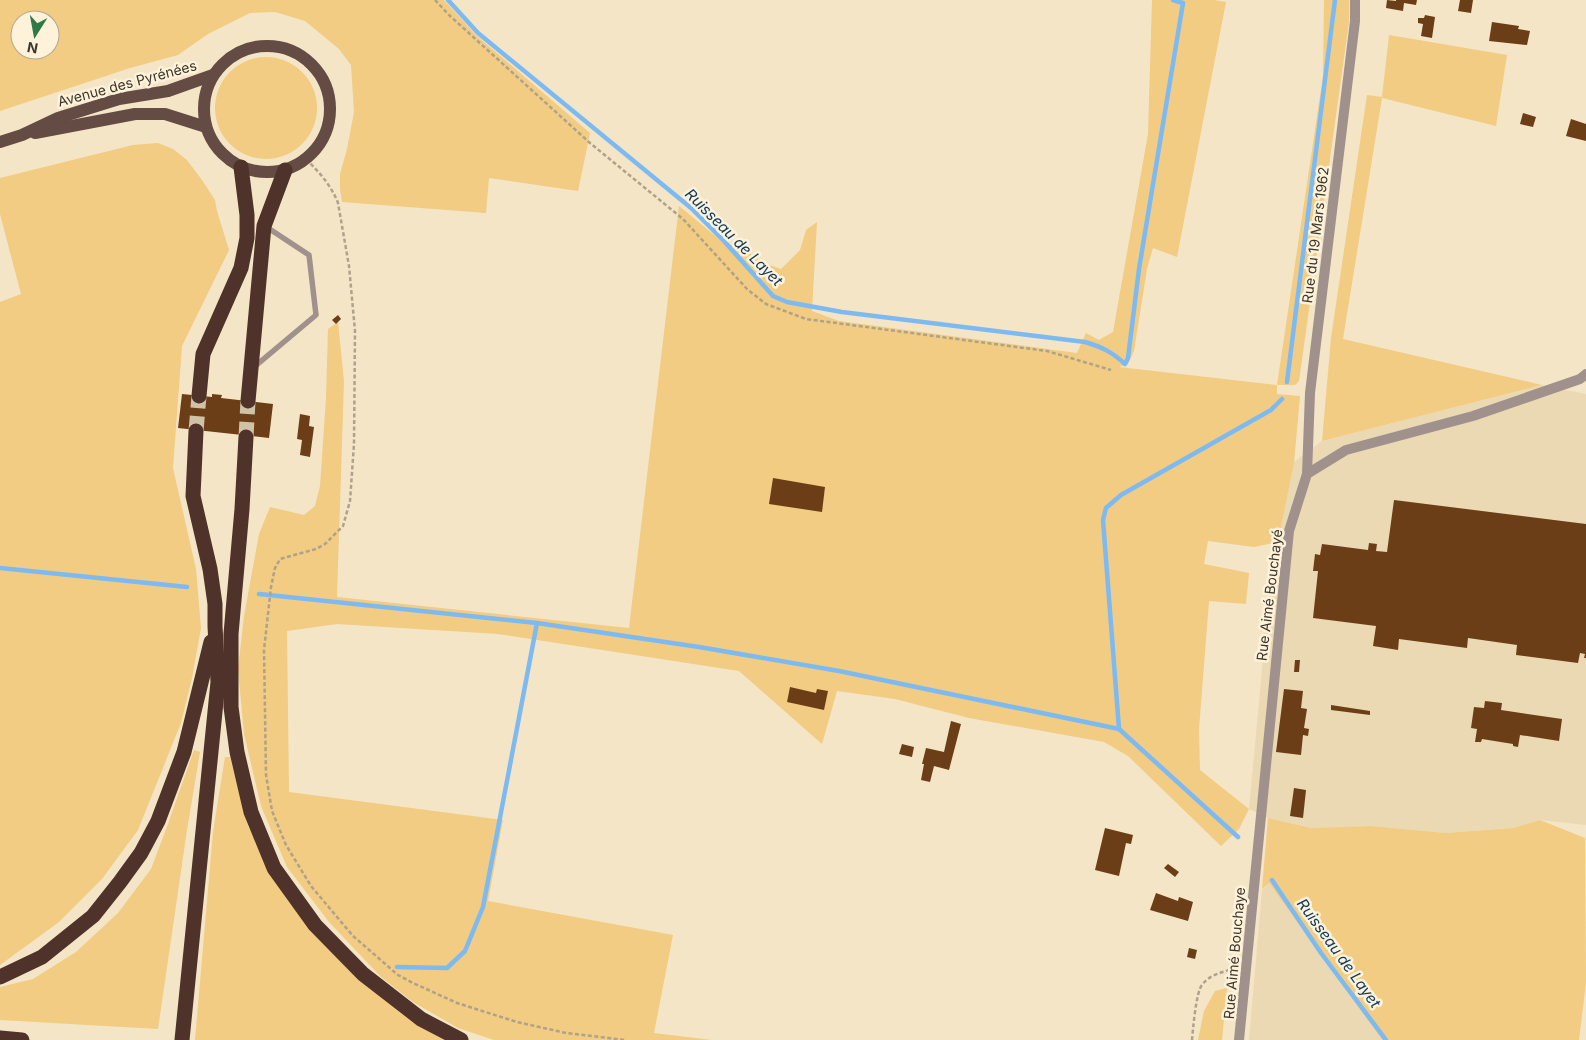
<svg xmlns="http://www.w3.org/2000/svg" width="1586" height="1040" font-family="Inter,sans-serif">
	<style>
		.built { fill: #ebd9b4 }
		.green { fill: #f1cc82; fill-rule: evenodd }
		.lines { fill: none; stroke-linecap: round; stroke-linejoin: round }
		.stream { stroke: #7dbaf2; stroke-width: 4.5 }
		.building { fill: #6c3e18 }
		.highway-tunnel { stroke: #cfc2a7; stroke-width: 15; stroke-dasharray: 15 8; stroke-linecap: butt }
		.path { stroke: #aea28a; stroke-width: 2.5; stroke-dasharray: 4 2.5; stroke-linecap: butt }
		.lane { stroke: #a0918c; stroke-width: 5.5 }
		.street { stroke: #a0918c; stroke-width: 10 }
		.primary { stroke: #644b44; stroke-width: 12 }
		.highway { stroke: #4f332b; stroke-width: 15 }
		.labels { text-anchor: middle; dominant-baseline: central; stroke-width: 5; stroke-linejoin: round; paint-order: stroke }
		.street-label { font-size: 14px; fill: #3d372b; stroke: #fef2da }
		.water-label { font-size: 15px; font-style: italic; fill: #0f3c61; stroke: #fef2da }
	</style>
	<rect width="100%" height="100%" fill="#f4e5c6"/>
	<g class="built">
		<path d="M1542 385 1586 394V825L1540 820 1513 828 1446 833 1371 826 1311 828 1268 818 1249 809 1268 605 1278 542 1294 462 1322 441Z"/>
		<path d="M1269 883 1382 1040H1249L1262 890Z"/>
	</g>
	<g class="green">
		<path d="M0 0H444L477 36 590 133 578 191 489 178 486 213 342 202 340 189V174L347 149 354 112 351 65 339 49 305 21 275 12 250 13 208 34 178 55 130 68 0 111ZM20 20H50V50H20Z"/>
		<path d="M1152 0H1214L1226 2 1177 257 1153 248 1147 269 1134 351 1128 364 1119 367 1277 385 1323 76 1324 0H1349V22L1300 374 1299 381 1295 385H1277V394L1300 396 1294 463 1278 542 1254 547 1208 541 1204 564 1249 573 1246 604 1209 601 1199 729 1200 770 1249 809 1239 829 1221 846 1128 756 1104 742 969 718 895 699 837 691 822 744 739 671 498 634 337 624 287 631 289 792 503 820 488 901 673 935 654 1033 712 1040H494L458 1028 413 1002 381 977 329 922 287 867 261 806 244 734 238 669 244 616 259 534 270 507 304 515 315 506 320 486 326 398 328 329 338 322 344 381 337 597 629 628 679 206 724 243 741 247 764 263 781 269 800 250 806 230 817 222 812 311 839 321 1077 353 1086 333 1099 340 1113 332 1148 134Z"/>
		<path d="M1389 35 1507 55 1496 126 1382 98 1343 339 1542 385 1322 441 1331 338 1367 95 1382 97Z"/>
		<circle cx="266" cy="108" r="51"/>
		<path d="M158 143 173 149 187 160 202 180 215 200 217 211 229 250 182 346 173 468 196 569 201 628 192 678 181 723 138 830 102 879 59 922 0 965V302L21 294 0 214V178L133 145Z"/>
		<path d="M194 750 200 752 187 830 158 1029 0 1020V987L33 979 76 952 118 913 151 869 168 824Z"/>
		<path d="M225 757H230L248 826 274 877 313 932 452 1040H195L213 832Z"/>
		<path d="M1268 818 1311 828 1371 826 1446 833 1513 828 1540 820 1585 838 1586 983 1579 1040H1382L1269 883 1262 889Z"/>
		<path d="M1227 988 1222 1040H1198L1204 1011 1215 991Z"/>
	</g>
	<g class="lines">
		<g class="stream">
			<path d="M448 0 478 33 691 208 724 241 773 296 787 302 842 312 1085 342C1102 347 1112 352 1125 364L1128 358 1139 269 1183 3 1173 0"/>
			<path d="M1287 382 1335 0"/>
			<path d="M0 568 187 587"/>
			<path d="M259 594 537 623 699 647 839 671 1119 729"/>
			<path d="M1119 729 1103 520 1106 508 1121 495 1271 410 1282 399"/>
			<path d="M1119 729 1238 837"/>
			<path d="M1272 880 1321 953 1386 1040"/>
			<path d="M397 967 447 968 465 951 483 907 537 623"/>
		</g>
	</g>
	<g class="building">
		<path d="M1387 0 1396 1V0H1417L1416 5 1404 3 1403 11 1386 8Z"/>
		<path d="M1460 0H1473L1471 13 1458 11Z"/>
		<path d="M1425 15 1435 17 1432 38 1421 36 1423 24 1418 23V18H1424Z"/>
		<path d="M1492 22 1519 26 1518 29 1530 31 1527 45 1489 41Z"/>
		<path d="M1523 113 1536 117 1533 127 1520 124Z"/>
		<path d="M1571 119 1586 124V141L1566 136Z"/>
		<path d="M338 315 341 319 336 324 332 320Z"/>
		<path d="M182 394 212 397V394L222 395 221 398 273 404 269 438 178 428Z"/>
		<path d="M300 414 310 416 309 426 314 427 310 457 300 455 302 440 297 439Z"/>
		<path d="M773 478 825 487 822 512 769 504Z"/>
		<path d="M1394 500 1586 524V658H1584L1585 654 1580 653 1578 663 1516 655 1517 645 1468 638 1467 648 1399 639 1398 650 1373 646 1376 626 1313 618 1318 571H1313L1315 554 1320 555 1322 544 1368 550 1369 543 1377 544 1376 551 1387 552Z"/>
		<path d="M1295 660H1300L1299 672H1294Z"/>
		<path d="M790 687 816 693 817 689 828 691 824 710 787 702Z"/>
		<path d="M1284 689 1303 691 1301 708 1307 709 1304 728 1309 729 1308 736 1303 735 1301 755 1276 752Z"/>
		<path d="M1485 701 1502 703 1501 710 1562 719 1559 741 1520 735 1518 747 1513 746V744L1482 739 1481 742H1475L1477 729 1471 728 1474 707 1484 708Z"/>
		<path d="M1331 705 1370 711V715L1331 710Z"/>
		<path d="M951 721 961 724 949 770 934 766 930 782 921 780 924 764H922L926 748 944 752Z"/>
		<path d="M902 744 914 747 912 757 899 754Z"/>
		<path d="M1294 788 1306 790 1303 818 1290 816Z"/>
		<path d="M1105 828 1133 835 1131 844 1126 843 1119 876 1095 870Z"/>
		<path d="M1168 864 1179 872 1175 877 1164 868Z"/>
		<path d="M1156 893 1178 901 1179 897 1193 902 1188 921 1150 910Z"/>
		<path d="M1189 948 1197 950 1195 959 1187 957Z"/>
	</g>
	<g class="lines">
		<g class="highway-tunnel">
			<path d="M196 431 199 396"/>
			<path d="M246 437 248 401"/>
		</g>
		<g class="path">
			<path d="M435 0 449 15 590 143 683 219 747 289 766 304 806 319 1047 351 1111 370"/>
			<path d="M306 159C319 172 331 185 338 203L349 266 355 331 354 444 350 501 343 526 325 544 316 549 280 559 275 568 271 587 264 650 266 775 272 811 286 845 311 886 353 936 398 975 413 983 457 1003 517 1022 566 1033 625 1040"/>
			<path d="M1192 1040C1193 1029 1196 992 1202 985 1209 975 1222 972 1234 969"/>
		</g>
		<path class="lane" d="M253 368 316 315 309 255 265 226"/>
		<g class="street">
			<path d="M1307 474 1310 393 1355 21V0"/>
			<path d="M1239 1040 1289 531 1307 474 1346 450 1473 416 1580 379 1586 374"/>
		</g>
		<g class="primary">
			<circle cx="267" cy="109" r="63"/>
			<path d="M35 133 135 114H165L206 127"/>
			<path d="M0 142 22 135 58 118 119 99 168 91 213 75"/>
		</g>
		<g class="highway">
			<path d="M199 396 203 354 241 268 247 238V215L241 167"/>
			<path d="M248 401 264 226 285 170"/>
			<path d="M246 437 242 509 231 634V707L237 752 251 812 274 868 315 925 363 974 421 1019 461 1040"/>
			<path d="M0 977 42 957 93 916 120 882 141 853 158 821 184 752 211 642"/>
			<path d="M0 1038 22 1040"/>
			<path d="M182 1040 218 682 215 626V604L210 569 193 496 196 431"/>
		</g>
	</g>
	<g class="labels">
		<g class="street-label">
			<text transform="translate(127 83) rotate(-15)">Avenue des Pyrénées</text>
			<text transform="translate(1315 235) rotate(-83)">Rue du 19 Mars 1962</text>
			<text transform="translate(1269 595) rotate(-83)">Rue Aimé Bouchayé</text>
			<text transform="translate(1234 953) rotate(-85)">Rue Aimé Bouchaye</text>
		</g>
		<g class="water-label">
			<text transform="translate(734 237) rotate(45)">Ruisseau de Layet</text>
			<text transform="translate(1339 953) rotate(54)">Ruisseau de Layet</text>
		</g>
	</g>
	<g transform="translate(35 35) rotate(191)"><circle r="24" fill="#fef2da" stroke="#b1a794"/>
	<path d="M0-4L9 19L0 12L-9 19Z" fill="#307a48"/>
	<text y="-8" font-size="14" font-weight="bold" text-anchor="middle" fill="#3d372b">N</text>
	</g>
</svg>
